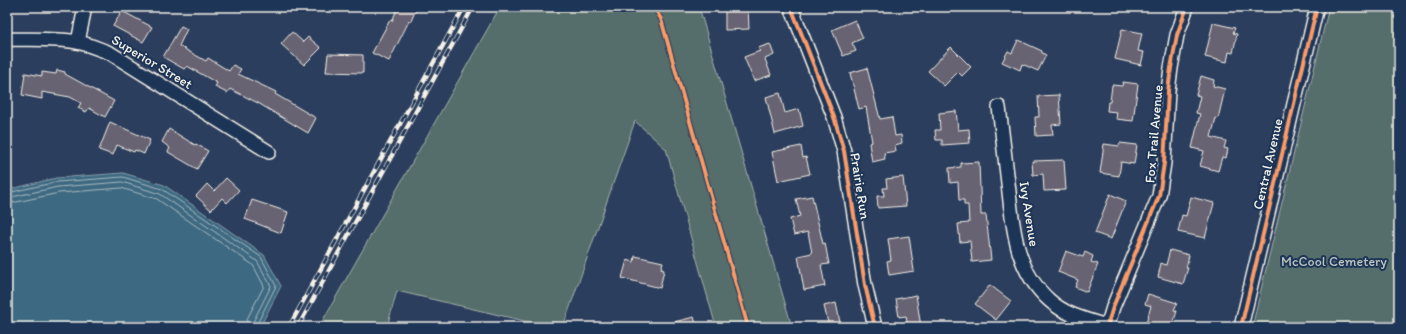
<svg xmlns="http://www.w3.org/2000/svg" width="1406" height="334" font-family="Itim,sans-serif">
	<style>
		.green { fill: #556e6c; stroke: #a4b0aa }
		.water { fill: #3d6982; stroke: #869fab }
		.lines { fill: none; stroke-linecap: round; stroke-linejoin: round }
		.shore { stroke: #abbbbf; stroke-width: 1 }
		.building { fill: #676373; stroke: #f4f1e8 }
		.minor-casing { stroke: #f4f1e8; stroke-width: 16 }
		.minor { stroke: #1d3557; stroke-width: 13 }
		.rail-casing { stroke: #f4f1e8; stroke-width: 4.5 }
		.rail { stroke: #1d3557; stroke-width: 3; stroke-dasharray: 9; stroke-linecap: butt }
		.cycleway-casing { stroke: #1d3557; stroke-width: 6 }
		.cycleway { stroke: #fa9b69; stroke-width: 4 }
		.labels { text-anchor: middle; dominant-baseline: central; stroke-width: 4; stroke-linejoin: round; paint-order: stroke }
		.street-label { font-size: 14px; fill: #f4f1e8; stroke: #1d3557 }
		.park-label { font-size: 14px; fill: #bcc3bd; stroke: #1d3557 }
	</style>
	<rect width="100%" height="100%" fill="#2c3e5d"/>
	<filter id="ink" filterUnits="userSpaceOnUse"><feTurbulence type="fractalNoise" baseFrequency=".025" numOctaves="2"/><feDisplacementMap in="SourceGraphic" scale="8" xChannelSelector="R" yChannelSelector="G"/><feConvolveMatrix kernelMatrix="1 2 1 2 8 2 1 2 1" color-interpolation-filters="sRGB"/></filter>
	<g filter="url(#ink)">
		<g class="green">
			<path d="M500 7H699L792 327H716L666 149 635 121 563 327H550L397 291 387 327H319Z"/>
			<path d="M1329 7H1399V327H1252Z"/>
		</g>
		<path class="water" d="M123 173 164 185 264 255 281 286 260 327H7V190L56 178Z"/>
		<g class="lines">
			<g class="shore">
				<path d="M7 193 57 182 123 177 162 189 261 257 276 286 257 324V327"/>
				<path d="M7 198 58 187 122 182 160 194 257 261 271 286 253 322 252 327"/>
				<path d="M7 204 59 193 121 188 157 199 253 265 264 286 247 319 246 327"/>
			</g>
		</g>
		<g class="building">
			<path d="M398 7H417L411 21H409L389 61 372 53 390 20 392 21Z"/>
			<path d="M725 7H748L749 29 725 30Z"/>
			<path d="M122 11 152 27 143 42 113 26Z"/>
			<path d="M855 20 863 38 852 43 856 51 843 56 832 30Z"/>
			<path d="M1213 23 1235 28 1233 33 1237 34 1233 53 1229 52 1227 62 1205 57Z"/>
			<path d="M181 26 187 29 179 46 206 61 208 58 229 71 233 65 241 69 238 74 276 92 275 94 316 118 308 133 258 103 230 89 227 93 215 87 217 83 187 66 184 69 163 57Z"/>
			<path d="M1122 29 1142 33 1138 51 1144 52 1141 65 1115 59Z"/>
			<path d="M292 32 303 42 308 37 321 48 304 65 281 44Z"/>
			<path d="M1018 40 1042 51V53L1046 55 1038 71 1022 64 1020 70 1002 62 1008 51 1012 53Z"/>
			<path d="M770 44 774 55 765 59 771 75 754 81 744 57 760 51 758 48Z"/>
			<path d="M951 47 971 67 962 76 958 72 944 86 928 71Z"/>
			<path d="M328 54 363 55V73L326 72Z"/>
			<path d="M867 68 880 119 892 117 895 136 901 135 902 143 895 145 896 151 884 153 885 159 872 162 869 143 872 142 866 107 859 109 850 73Z"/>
			<path d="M57 70 65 72V74L114 101 105 117 89 108 86 112 78 108 81 103 70 97 42 92V99L22 95 25 73 42 76V72L56 74Z"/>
			<path d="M1201 76 1214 80 1213 86 1225 89 1218 119 1216 118 1211 137 1226 141 1224 148 1228 149 1226 158 1222 157 1218 171 1200 166 1204 151 1192 148 1200 114 1196 113 1200 96 1196 95Z"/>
			<path d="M1123 82 1138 84 1133 121 1116 119 1117 112 1107 111 1108 102H1110L1112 85 1122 86Z"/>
			<path d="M780 93 785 113 799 109 803 126 775 134 766 97Z"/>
			<path d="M1059 95 1061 124 1052 125 1053 135 1036 136 1035 117H1039L1038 96Z"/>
			<path d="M956 111 958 130 969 129 970 143 942 145V140H936L935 130H940L939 113Z"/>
			<path d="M110 122 150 140 144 154 135 150 134 152 117 145 113 155 99 150Z"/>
			<path d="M169 129 195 145 196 144 208 151 197 169 168 152 170 148 162 142Z"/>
			<path d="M1120 143 1137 145 1134 164 1121 162 1119 176 1100 173 1104 144 1119 146Z"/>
			<path d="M801 146 803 158 806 157 810 174 778 181 772 152Z"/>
			<path d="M1064 160 1066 190 1044 191 1043 174 1033 175 1032 161Z"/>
			<path d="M979 162 981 215H986L991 260 972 262 970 241 960 242 958 224 969 223 968 205H964V200H959L958 182 950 183 949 168 961 167V163Z"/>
			<path d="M903 177 906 206 878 208 877 196H884L883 188H887L886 179Z"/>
			<path d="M226 178 239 190 227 203 222 198 211 210 196 196 207 184 214 191Z"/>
			<path d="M1110 194 1126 201 1111 239 1095 233Z"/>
			<path d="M812 196 823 244 825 243 829 264 821 265 825 286 804 290 798 256 812 253 808 232 794 235 790 219 800 216 796 199Z"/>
			<path d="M1191 197 1214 203 1205 238 1178 232 1182 215 1186 216Z"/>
			<path d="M252 200 288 212 281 233 245 219Z"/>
			<path d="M909 236 914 271 889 275 887 261 891 260 888 239Z"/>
			<path d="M1170 250 1189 255 1186 268H1188L1183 284 1158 277 1161 263 1166 265Z"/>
			<path d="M1066 251 1083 257 1085 252 1093 256 1091 262 1098 264 1087 292 1075 287 1078 280 1058 272Z"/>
			<path d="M635 256 663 262 661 269 664 270 660 288 622 278 627 260 634 262Z"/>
			<path d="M990 285 1011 301 996 320 975 304Z"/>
			<path d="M1148 294 1177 303 1174 310 1177 311 1172 327H1145L1151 306 1145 304Z"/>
			<path d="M916 295 921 327H908L906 316 899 317 896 299Z"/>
			<path d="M836 303 841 327H829L824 306Z"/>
			<path d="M694 317 697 327H666V324Z"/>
		</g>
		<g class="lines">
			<g class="minor-casing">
				<g id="minor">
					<path d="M791 7 834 117 844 151 865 285 875 327"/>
					<path d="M7 39C30 40 54 38 77 42 88 44 99 49 110 53L269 152"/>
					<path d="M78 42 85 7"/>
					<path d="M999 107C1002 132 1005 157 1008 183 1013 226 1014 268 1049 300 1065 315 1087 320 1107 326"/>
					<path d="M1107 327 1113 307 1159 196 1164 163 1168 91 1171 68 1177 35 1187 7"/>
					<path d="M1241 327 1317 7"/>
				</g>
			</g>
			<use href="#minor" class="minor"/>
			<g class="rail-casing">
				<g id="rail">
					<path d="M289 327 464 7"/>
					<path d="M298 327 473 7"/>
				</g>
			</g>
			<use href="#rail" class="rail"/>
			<g class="cycleway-casing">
				<g id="cycleway">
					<path d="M654 7 661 19 748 327"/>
					<path d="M791 7 834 117 844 151 865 285 875 327"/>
					<path d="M1107 327 1113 307 1159 196 1164 163 1168 91 1171 68 1177 35 1187 7"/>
					<path d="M1241 327 1317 7"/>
				</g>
			</g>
			<use href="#cycleway" class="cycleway"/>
		</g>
	</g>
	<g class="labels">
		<g class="street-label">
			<text transform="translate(152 62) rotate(31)">Superior Street</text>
			<text transform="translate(1154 134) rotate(-85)">Fox Trail Avenue</text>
			<text transform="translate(1268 164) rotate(-77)">Central Avenue</text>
			<text transform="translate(860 186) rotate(81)">Prairie Run</text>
			<text transform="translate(1029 214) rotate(81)">Ivy Avenue</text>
		</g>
		<g class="park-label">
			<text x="1334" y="261">McCool Cemetery</text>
		</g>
	</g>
	<rect width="1406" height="334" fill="none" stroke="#1d3557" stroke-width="24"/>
	<rect x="12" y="12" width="1382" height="310" fill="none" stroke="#f4f1e8" stroke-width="1.5" filter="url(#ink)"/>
</svg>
